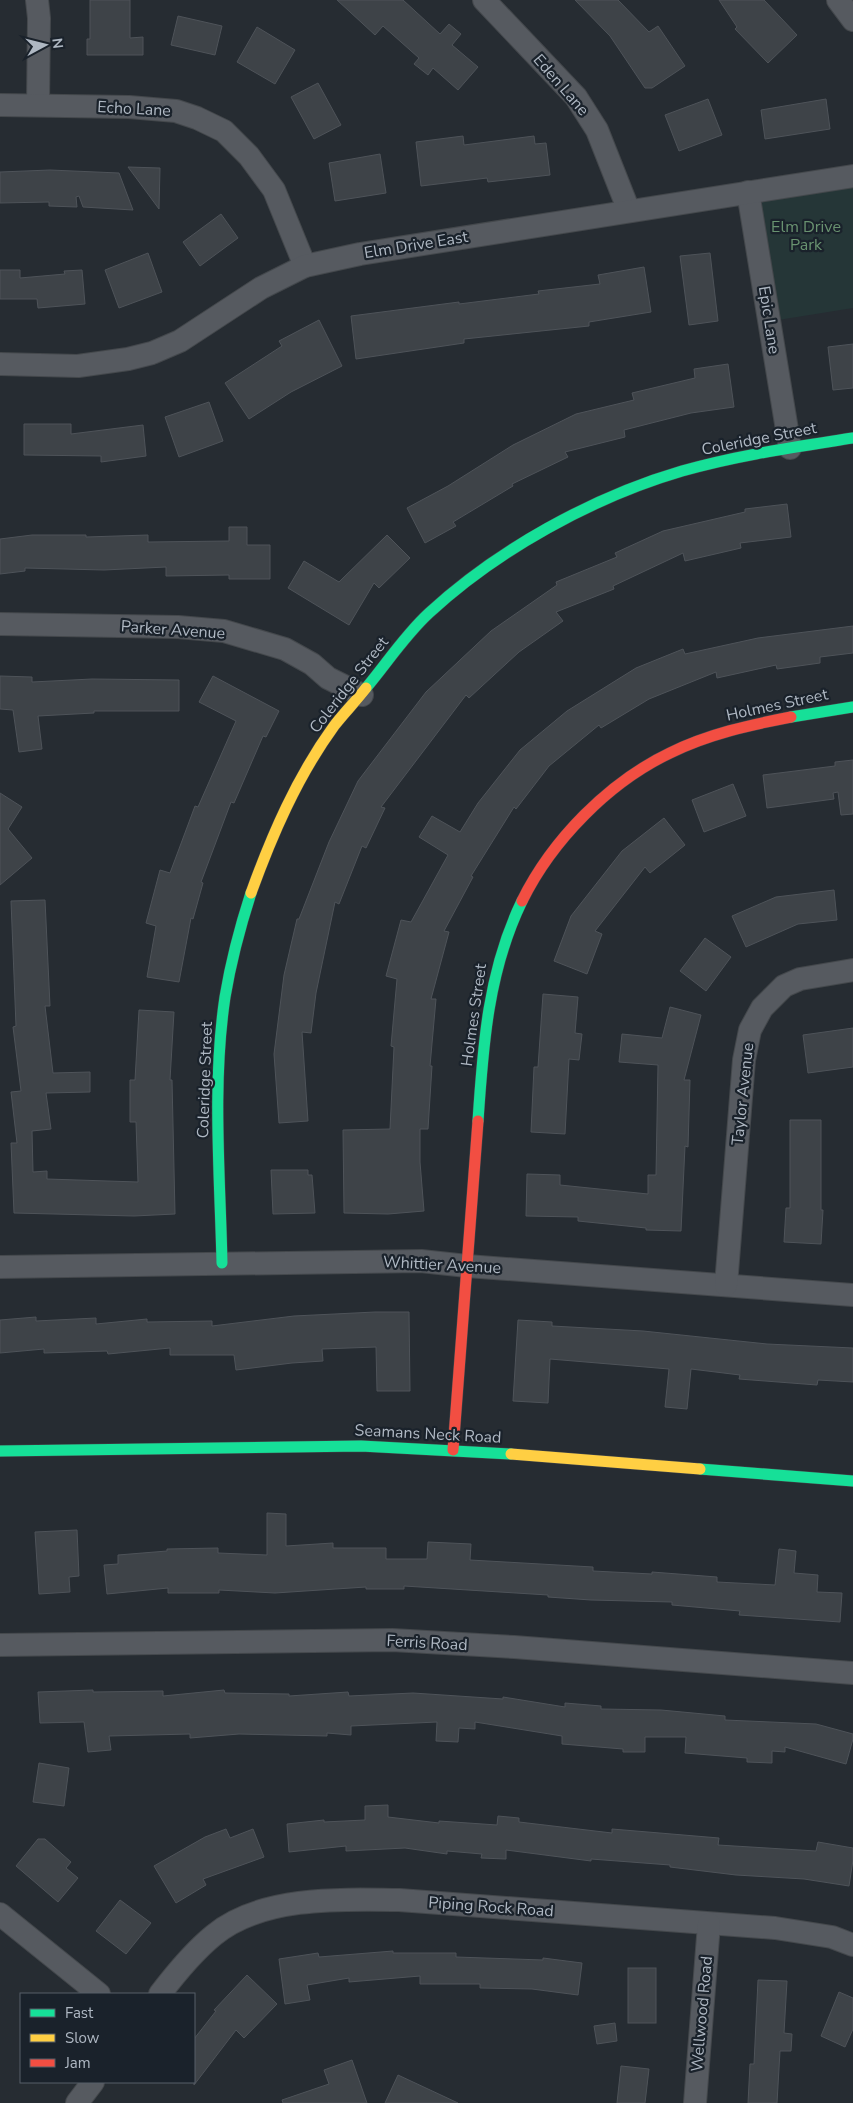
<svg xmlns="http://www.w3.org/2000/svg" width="853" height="2103" font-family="'Nunito Sans',sans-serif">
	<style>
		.green { fill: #253637 }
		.building { fill: #3e4348; stroke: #4e5359 }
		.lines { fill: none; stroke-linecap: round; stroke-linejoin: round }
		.street-casing { stroke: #44484c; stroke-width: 24 }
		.fast-casing { stroke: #44484c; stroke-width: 12 }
		.slow-casing { stroke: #44484c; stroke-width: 12 }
		.jam-casing { stroke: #44484c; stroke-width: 12 }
		.street { stroke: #565a60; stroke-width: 22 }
		.fast { stroke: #16e098; stroke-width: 11 }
		.slow { stroke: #ffcf43; stroke-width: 11 }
		.jam { stroke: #f24e42; stroke-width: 11 }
		.labels { text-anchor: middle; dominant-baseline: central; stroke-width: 4.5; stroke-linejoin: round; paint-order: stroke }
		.street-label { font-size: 16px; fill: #afb8c3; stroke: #1a222b }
		.park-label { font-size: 16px; fill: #699270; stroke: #1a222b }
	</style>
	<rect width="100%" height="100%" fill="#262c32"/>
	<path class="green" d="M853 181V308L772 321 752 196Z"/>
	<g class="building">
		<path d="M90 0H130V38L143 37V55H87V39H90Z"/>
		<path d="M337 0H403L440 34 449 24 461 34 452 45 478 67 458 90 433 68 428 75 414 64 419 58 383 26 375 35Z"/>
		<path d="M575 0H618L649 32 658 26 685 66 652 88H645L610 36Z"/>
		<path d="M719 0H764L797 35 768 63 735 29 737 27Z"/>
		<path d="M178 16 222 26 215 55 171 45Z"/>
		<path d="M257 27 295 50 275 84 237 62Z"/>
		<path d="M318 83 341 125 314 139 291 97Z"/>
		<path d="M708 99 722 135 679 151 665 115Z"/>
		<path d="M826 99 830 129 765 139 761 110Z"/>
		<path d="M463 136 464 145 534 136 535 144 546 143 550 175 488 182 487 178 421 186 416 142Z"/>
		<path d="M380 154 386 193 335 201 329 163Z"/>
		<path d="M128 167 160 168 159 209Z"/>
		<path d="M50 170 119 173 133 210 83 207 79 196 76 197 77 207 49 206V202L0 203V172Z"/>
		<path d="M221 214 238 238 200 266 183 242Z"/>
		<path d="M148 253 162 292 119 308 105 270Z"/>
		<path d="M710 253 718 321 689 325 680 256Z"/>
		<path d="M644 267 651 312 589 322V326L464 339V343L356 359 351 316 459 302V304L539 294 538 291 600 284 598 275Z"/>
		<path d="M0 270H20V278L65 274 64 271 82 270 85 304 38 308 37 299H0Z"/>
		<path d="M319 320 342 366 291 392 249 419 225 383 282 346 279 341Z"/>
		<path d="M853 344V388L833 390 828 347Z"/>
		<path d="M728 364 734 407 691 413 624 430 625 437 565 452 568 457 512 484 513 486 453 522 456 526 425 543 407 508 448 486 513 445 576 414 634 400 632 393 695 378 694 369Z"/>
		<path d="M209 402 223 441 179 457 165 417Z"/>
		<path d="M24 424H71V434L143 425 146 456 101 462V456L24 455Z"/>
		<path d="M787 504 791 537 740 543 741 548 685 561 683 553 613 586 614 589 556 612 563 621 519 652 469 698 466 695 381 807 385 808 366 848 362 846 339 904 335 902 316 993 311 1033 302 1032 308 1121 279 1123 274 1054 284 975 297 919H299L329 842 358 781 426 692 491 631 557 585 556 582 617 557 615 553 663 531 745 512V509Z"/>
		<path d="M229 527H247V545H270V579H229V575L166 576V567L104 570 25 568V571L0 574V539L32 535H86V537L148 535V542L229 541Z"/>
		<path d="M387 535 410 558 379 588 374 583 349 625 288 588 304 561 339 582Z"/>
		<path d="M853 626V653L820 657V663L777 669 776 665 717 678 716 672 649 699 601 728 599 725 549 766 516 809 514 807 471 876 473 877 444 931 449 932 431 999H436L430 1066H432L428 1129H420V1162L424 1211 388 1214 344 1213 343 1130 390 1129 394 1047 391 1046 397 979 386 976 401 920 411 922 448 855 419 837 432 816 460 832 478 803 520 750 567 711 636 668 683 649 685 654 758 638Z"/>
		<path d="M0 676 32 677V682L92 679 179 680V711H94V713L38 716 42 749 19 752 13 710 0 709Z"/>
		<path d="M213 676 279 711 266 737 263 736 234 803 231 802 201 882 203 883 193 919 191 918 179 982 147 977 156 926 146 923 160 870 170 873 195 806 198 807 236 721 199 702Z"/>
		<path d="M853 760V814L841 815 838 792 833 793 834 799 767 808 763 775 835 766V762Z"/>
		<path d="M733 784 746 816 704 832 692 800Z"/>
		<path d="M0 793 22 807 8 829 32 858 0 885Z"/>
		<path d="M664 818 685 845 650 873 645 867 595 931 602 934 587 974 554 961 571 916 622 851Z"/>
		<path d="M834 890 837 920 798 924 746 947 732 916 776 897Z"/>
		<path d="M45 900 50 1006H45L53 1073 90 1072V1092L46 1093 51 1129 32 1131 33 1172 47 1171V1179L138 1182 136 1122H130V1080H135L139 1010 174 1012 170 1080H172L175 1214 134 1216 14 1213 11 1143H17L11 1092 21 1091 13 1027 16 1026 11 901Z"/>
		<path d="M705 938 731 957 706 991 680 971Z"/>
		<path d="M543 994 578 997 575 1033 582 1034 579 1060 569 1059 565 1134 531 1132 534 1067H538Z"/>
		<path d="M670 1007 701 1015 684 1080H690L688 1147 685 1146 681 1231 646 1230V1228L578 1221V1217L526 1216 527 1174 560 1175V1185L648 1194V1175H656L658 1065 619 1062 622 1034 662 1038Z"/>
		<path d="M853 1028V1067L808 1073 803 1035Z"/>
		<path d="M790 1120H821V1210H823L821 1244 784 1242 786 1208H790Z"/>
		<path d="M271 1170H308V1175H312L315 1213 273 1214Z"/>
		<path d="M375 1312H409L410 1391H377L376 1347 322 1349 323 1361 292 1363 236 1370 234 1355H170V1348L108 1354 107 1351 44 1353V1349L0 1353V1320L36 1317V1321L96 1318V1324L147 1319V1322L212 1321V1326L294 1316Z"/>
		<path d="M518 1320 552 1322V1326L643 1331 767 1344 853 1348V1382L818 1380 817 1385 739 1379 740 1375 691 1369 687 1409 665 1407 669 1369 550 1359 548 1403 513 1401Z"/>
		<path d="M267 1513 286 1514V1546L333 1543V1548H386V1559H427L428 1542 471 1544 470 1560 593 1567V1571L652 1574V1572L717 1577V1582L775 1585 779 1549 796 1551 794 1573 818 1575 817 1592 842 1593 840 1622 739 1615 740 1611 672 1605V1602L591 1600 548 1597V1595L404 1586V1589H366V1587L275 1593 219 1590V1593H168V1588L107 1594 104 1565 118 1564V1555L167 1551V1549L218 1548V1553L267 1555Z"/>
		<path d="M77 1530 79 1576 69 1577 70 1592 39 1594 35 1532Z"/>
		<path d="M93 1690V1692L163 1691V1696L224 1690 225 1693 289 1694V1696L348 1692 349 1696 413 1693 503 1699V1697L565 1707V1703L601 1706V1709L661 1710 725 1716V1720L816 1724 853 1734V1739L846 1764 785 1747V1752L772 1751V1763L747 1762V1758L685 1753 686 1737H645V1752H623V1749L562 1744V1736L475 1722V1729L459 1728 458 1742 436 1741 437 1722 351 1726V1735L327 1733V1736L239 1734 190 1738V1734L109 1736 111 1750 88 1752 84 1722 40 1723 38 1692Z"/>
		<path d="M39 1763 69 1768 64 1806 33 1802Z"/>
		<path d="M388 1805V1817L439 1823V1821L497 1825 498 1816 519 1818V1822L612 1833V1829L719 1838 718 1845 816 1851 818 1842 853 1848V1860L849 1886 804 1879 736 1875 670 1867V1865L591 1859V1861L506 1850V1859L481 1858 482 1854 447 1851V1854L405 1848 346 1851V1846L289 1852 287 1824 324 1820V1822L365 1820V1806Z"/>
		<path d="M226 1829 230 1838 253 1829 264 1857 203 1879 206 1885 176 1903 154 1866 205 1837Z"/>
		<path d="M38 1839H45L71 1862 66 1868 78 1878 58 1902 16 1866Z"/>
		<path d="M120 1900 151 1923 126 1954 96 1931Z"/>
		<path d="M393 1951V1953H456V1957L543 1960V1958L582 1963 578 1995 532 1989 480 1988V1984H420V1976L349 1982V1978L307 1985 310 2000 285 2004 279 1959 318 1953 319 1957Z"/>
		<rect x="628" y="1968" width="28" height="55"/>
		<path d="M247 1975 277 2004 244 2038 236 2030 194 2085V2039L216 2011 214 2010Z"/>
		<path d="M758 1980 787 1981 784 2033 792 2034 791 2051H780L777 2103H748L750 2064H754Z"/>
		<path d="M839 1992 853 1998V2029L845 2047 821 2036Z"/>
		<path d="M615 2023 617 2041 597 2044 594 2026Z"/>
		<path d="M352 2060 367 2103H283L282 2100 329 2084 324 2070Z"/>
		<path d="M621 2066 649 2069 645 2103H617Z"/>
		<path d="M398 2075 458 2103H385Z"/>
	</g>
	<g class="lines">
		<g class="street-casing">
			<g id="street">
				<path d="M37 0 39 18 38 105"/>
				<path d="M484 0 576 97 597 130 629 211"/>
				<path d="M838 0 853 20"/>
				<path d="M0 105 129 107 176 111 197 118 224 131 249 156 274 190 305 266"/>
				<path d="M748 192 790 448"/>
				<path d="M0 364 78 366 128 359 152 353 180 341 261 288 305 266 360 254 853 176"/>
				<path d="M0 624 178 627 224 631 285 649 312 664 328 678 362 695"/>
				<path d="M0 1267 421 1261 467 1266 853 1295"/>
				<path d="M726 1285 744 1060 750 1030 762 1008 784 986 800 979 853 970"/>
				<path d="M0 1645 392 1640 514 1647 853 1673"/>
				<path d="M0 1914 99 1994"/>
				<path d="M160 1994C176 1973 193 1952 214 1935 261 1896 342 1899 399 1900L775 1928 832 1937 853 1945"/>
				<path d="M77 2103 93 2082"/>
				<path d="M695 2103 709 1924"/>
			</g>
		</g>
		<g class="fast-casing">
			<g id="fast">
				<path d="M366 688C387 663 405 635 429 613 497 550 593 497 682 471 738 455 796 447 853 438"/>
				<path d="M791 717 853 707"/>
				<path d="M478 1121C483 1045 488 971 522 901"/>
				<path d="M222 1263C220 1175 212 1084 225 997 231 961 240 927 251 893"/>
				<path d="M0 1451 361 1446 511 1454"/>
				<path d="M700 1469 853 1481"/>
			</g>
		</g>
		<g class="slow-casing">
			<g id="slow">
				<path d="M251 893C272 835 297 777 334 726 344 713 356 701 366 688"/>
				<path d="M511 1454 700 1469"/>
			</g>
		</g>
		<g class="jam-casing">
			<g id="jam">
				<path d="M522 901C552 840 609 782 670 753 708 734 750 725 791 717"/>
				<path d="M453 1450 478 1121"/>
			</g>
		</g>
		<use href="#street" class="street"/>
		<use href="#fast" class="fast"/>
		<use href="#slow" class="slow"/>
		<use href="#jam" class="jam"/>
	</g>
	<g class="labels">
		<g class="street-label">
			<text transform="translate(561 85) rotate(49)">Eden Lane</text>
			<text transform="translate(134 109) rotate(3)">Echo Lane</text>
			<text transform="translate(416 245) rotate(-9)">Elm Drive East</text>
			<text transform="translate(769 320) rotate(81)">Epic Lane</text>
			<text transform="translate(759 439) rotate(-11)">Coleridge Street</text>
			<text transform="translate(173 630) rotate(4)">Parker Avenue</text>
			<text transform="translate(349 685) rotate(-52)">Coleridge Street</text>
			<text transform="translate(777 705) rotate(-12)">Holmes Street</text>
			<text transform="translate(474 1015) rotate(-82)">Holmes Street</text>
			<text transform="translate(205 1080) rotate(-88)">Coleridge Street</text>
			<text transform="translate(743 1094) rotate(-84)">Taylor Avenue</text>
			<text transform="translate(442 1265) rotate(3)">Whittier Avenue</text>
			<text transform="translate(428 1434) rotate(3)">Seamans Neck Road</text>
			<text transform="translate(427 1643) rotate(3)">Ferris Road</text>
			<text transform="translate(491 1907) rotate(4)">Piping Rock Road</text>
			<text transform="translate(702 2014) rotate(-85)">Wellwood Road</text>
		</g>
		<g class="park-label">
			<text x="806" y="227">Elm Drive<tspan x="806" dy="18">Park</tspan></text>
		</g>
	</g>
	<rect x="20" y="1993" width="175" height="90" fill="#1a222b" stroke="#565e68"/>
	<rect x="30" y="2009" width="25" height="8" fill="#16e098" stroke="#565e68"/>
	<text x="65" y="2018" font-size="15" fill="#afb8c3">Fast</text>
	<rect x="30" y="2034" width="25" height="8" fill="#ffcf43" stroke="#565e68"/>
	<text x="65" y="2043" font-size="15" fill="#afb8c3">Slow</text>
	<rect x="30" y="2059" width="25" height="8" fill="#f24e42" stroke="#565e68"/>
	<text x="65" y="2068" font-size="15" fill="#afb8c3">Jam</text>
	<g transform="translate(45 45) rotate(83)" stroke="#1a222b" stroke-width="4" paint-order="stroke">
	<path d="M0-4L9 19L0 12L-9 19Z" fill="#afb8c3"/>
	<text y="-8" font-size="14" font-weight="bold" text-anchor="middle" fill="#afb8c3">N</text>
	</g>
</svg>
